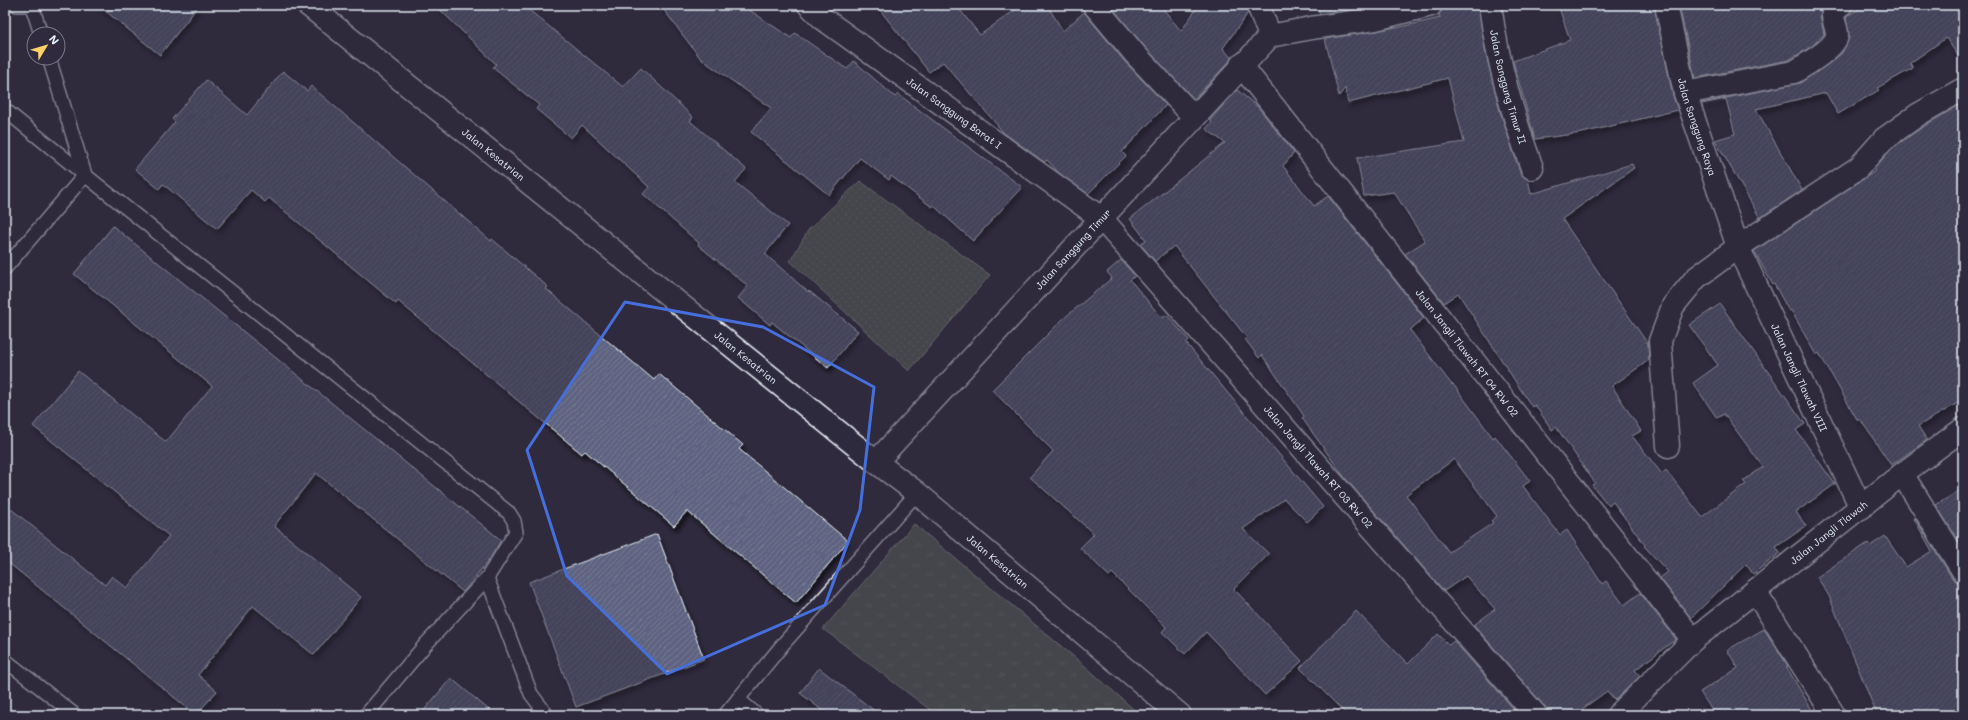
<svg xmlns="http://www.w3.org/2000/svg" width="1968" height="720" font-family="Mali,sans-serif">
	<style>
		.grass { fill: url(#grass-dots); stroke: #a4adaa }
		.park { fill: url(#park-tufts); stroke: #a4adaa }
		.building { fill: url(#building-hatch); stroke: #e8f1f8; fill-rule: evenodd; filter: url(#shadow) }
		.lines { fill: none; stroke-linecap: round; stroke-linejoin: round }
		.lane-casing { stroke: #e8f1f8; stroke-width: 16 }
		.street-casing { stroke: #e8f1f8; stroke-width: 25 }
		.lane { stroke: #2f2a3d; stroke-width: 13 }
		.street { stroke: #2f2a3d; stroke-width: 22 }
		.marked { fill: none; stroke: #466fde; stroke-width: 3; stroke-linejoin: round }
		.labels { text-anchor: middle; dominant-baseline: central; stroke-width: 4; stroke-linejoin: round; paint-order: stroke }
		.street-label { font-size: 10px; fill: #e8f1f8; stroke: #2f2a3d }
	</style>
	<defs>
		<pattern id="grass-dots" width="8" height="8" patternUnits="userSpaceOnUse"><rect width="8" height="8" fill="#61695d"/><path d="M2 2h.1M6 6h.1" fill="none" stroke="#787f75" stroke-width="1.8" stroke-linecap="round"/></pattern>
		<pattern id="park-tufts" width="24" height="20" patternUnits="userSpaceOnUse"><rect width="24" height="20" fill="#61695d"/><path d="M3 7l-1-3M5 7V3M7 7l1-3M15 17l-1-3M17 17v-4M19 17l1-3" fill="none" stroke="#787f75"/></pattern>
		<pattern id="building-hatch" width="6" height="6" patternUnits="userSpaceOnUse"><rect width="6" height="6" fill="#5e6481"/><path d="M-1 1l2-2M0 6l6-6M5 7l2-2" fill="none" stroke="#757b94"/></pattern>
		<filter id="shadow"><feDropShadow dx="2.5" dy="4.5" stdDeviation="2" flood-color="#0009"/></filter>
	</defs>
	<rect width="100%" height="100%" fill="#2f2a3d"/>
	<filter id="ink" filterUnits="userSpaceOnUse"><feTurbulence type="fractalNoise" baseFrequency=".025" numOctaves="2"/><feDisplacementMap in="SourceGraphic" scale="8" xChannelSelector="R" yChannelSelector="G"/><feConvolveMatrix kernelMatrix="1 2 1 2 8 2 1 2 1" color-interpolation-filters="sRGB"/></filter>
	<g filter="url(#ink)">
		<path class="grass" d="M860 181 990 275 909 371 790 261 809 229Z"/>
		<path class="park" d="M914 524 1085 666 1140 715H937L823 629Z"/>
		<g class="building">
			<path d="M98 5H199L160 55Z"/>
			<path d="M435 5H523L623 87 641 68 693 117 690 121 746 169 735 182 788 225 765 254 808 292 809 291 858 331 828 368 772 322 770 325 738 298 748 286 698 245 699 243 643 194 649 187 582 125 571 138 536 109 539 105 493 68 496 64Z"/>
			<path d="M660 5H742L791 38 795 33 847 69 854 61 895 97 898 94 1022 187 973 241 933 205 932 207 891 176 889 180 860 158 829 195 751 132 771 108 701 59Z"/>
			<path d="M876 5H956L980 35 1022 5H1047L1063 31 1084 12 1125 62 1166 105 1122 152 1126 156 1088 194 1060 174 1047 160 1044 162 1004 133 943 62 929 72Z"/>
			<path d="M1110 5H1160L1181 31 1199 5H1246L1248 13 1223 48 1231 58 1229 62 1194 99 1144 46Z"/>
			<path d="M1317 5H1379L1320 14Z"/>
			<path d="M1459 5H1478L1485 50 1500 111 1520 172 1528 179 1531 194 1632 164 1634 168 1562 219 1648 344 1649 360 1612 386 1641 431 1632 436 1662 474 1666 470 1702 517 1746 484 1743 481 1763 467 1724 414 1717 418 1693 383 1718 365 1689 325 1720 304 1805 424 1796 430 1835 484 1796 512 1806 526 1776 547 1780 553 1753 574 1746 564 1691 618 1660 578 1668 572 1644 546 1645 545 1613 502 1609 506 1592 485 1595 483 1556 427 1552 430 1535 405 1532 407 1458 293 1444 303 1405 254 1425 241 1394 192 1364 196 1357 158 1464 142 1448 78 1348 103 1345 88 1339 96 1325 39 1377 31 1396 27V28L1440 18 1439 14 1443 9Z"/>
			<path d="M1558 5H1654L1673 96 1678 110 1582 133 1535 139 1513 61 1570 40Z"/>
			<path d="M1679 5H1823L1820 15 1824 34 1812 46 1789 60 1695 78Z"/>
			<path d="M1867 5H1963V63L1946 38 1910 63 1913 68 1877 88 1879 90 1838 114 1826 93 1756 109 1802 190 1760 218 1715 140 1735 134 1726 99 1702 104V103L1800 83 1826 66 1842 53 1849 38 1846 18 1850 14Z"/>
			<path d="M283 71 307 91 311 86 491 241 492 239 548 287 546 289 654 380 659 374 743 445 739 449 848 541 796 603 687 511 674 526 585 451 582 454 398 301 396 304 269 198 265 202 251 190 217 229 163 184 159 189 135 169 175 122 172 119 206 80 247 115Z"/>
			<path d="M1237 90 1258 107 1294 153 1283 166 1314 206 1328 196 1424 318 1410 330 1452 385 1453 384 1493 438 1495 436 1530 481 1523 486 1560 535 1567 530 1602 584 1606 581 1624 605 1640 593 1676 639 1635 670 1640 676 1615 700 1607 691 1574 715H1548L1545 707 1474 625 1495 609 1466 576 1444 591 1345 478 1302 418 1304 416 1262 355 1259 358 1245 339 1247 338 1174 246 1155 261 1140 244 1146 240 1130 219 1225 143 1206 129 1212 122 1210 120ZM1454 459 1497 516 1491 521 1493 523 1449 552 1406 495Z"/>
			<path d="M1963 103V400L1918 426 1927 440 1891 465 1860 419 1858 421 1819 353 1816 355 1791 310 1789 311 1774 284 1773 285 1754 251 1865 178 1875 171 1874 169 1892 148 1926 125Z"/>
			<path d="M113 226 501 540 489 560 463 592 316 473 274 526 361 597 314 655 253 606 198 675 217 691 196 715 5 560V504L105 585 112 576 127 588 169 536 33 426 78 371 166 442 212 386 74 274Z"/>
			<path d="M1121 260 1135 276 1130 280 1162 318 1167 315 1189 340 1186 343 1323 507 1307 522 1284 499 1243 529 1269 554 1234 589 1302 661 1265 695 1206 632 1185 654 1162 632 1166 627 1112 573 1109 576 1080 548 1094 534 1030 477 1053 451 992 390 1063 319 1112 278 1107 272Z"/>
			<path d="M1963 488V548L1936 505Z"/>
			<path d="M1915 518 1952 578 1957 582 1963 583V710L1951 715H1877L1829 596 1817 577 1868 543 1870 546 1885 536 1906 567 1932 551 1914 519Z"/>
			<path d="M657 534 704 659 576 707 529 582Z"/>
			<path d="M1356 611 1408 664 1438 634 1449 645 1454 641 1519 715H1347L1300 668Z"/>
			<path d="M1764 629 1788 666H1786L1815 715H1715L1700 692 1738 668 1727 650Z"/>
			<path d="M819 668 880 715H828L800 693Z"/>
			<path d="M451 678 495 715H420Z"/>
		</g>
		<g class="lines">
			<g class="lane-casing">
				<g id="lane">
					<path d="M17 5H33"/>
					<path d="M32 6 41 34"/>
					<path d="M49 58 85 175 509 513 514 521 516 532 487 578 531 694 547 715"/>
					<path d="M5 110 85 175 5 268"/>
					<path d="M5 660 75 715"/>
					<path d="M738 699 757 715"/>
					<path d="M366 715 426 644 487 578"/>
					<path d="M725 715 784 643 917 493"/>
				</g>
			</g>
			<g class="street-casing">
				<g id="street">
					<path id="s1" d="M308 5 876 462 917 493 1180 715"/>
					<path id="s2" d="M809 5 822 18 1101 218 1536 715"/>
					<path d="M1094 5 1135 54 1194 117"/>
					<path d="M1258 5 1270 36"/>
					<path id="s3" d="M1490 5C1498 64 1512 113 1532 168"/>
					<path id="s4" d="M1666 5 1685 93 1738 247 1861 508"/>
					<path d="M1270 36 1311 28 1375 19 1431 5"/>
					<path id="s5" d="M1241 65 1693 640"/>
					<path d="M1685 93 1794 72C1804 66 1837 47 1837 35 1837 27 1832 20 1833 13L1841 5"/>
					<path d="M1668 446 1660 341 1673 306 1696 278 1738 247 1858 168 1884 139 1919 114 1963 89"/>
					<path id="s6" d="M876 462 1270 36"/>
					<path d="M1902 474 1963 571"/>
					<path d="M1755 591 1834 715"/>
					<path id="s7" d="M1618 715 1693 640 1902 474 1963 429"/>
				</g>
			</g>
			<use href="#lane" class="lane"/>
			<use href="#street" class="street"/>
		</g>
	</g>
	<path d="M0 0H1968V720H0ZM625 302 763 327 874 387 860 510 825 605 667 674 567 576 527 450Z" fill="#2f2a3d" fill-opacity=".55" fill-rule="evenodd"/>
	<path class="marked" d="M625 302 763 327 874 387 860 510 825 605 667 674 567 576 527 450Z"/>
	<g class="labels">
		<g class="street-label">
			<text stroke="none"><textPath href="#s3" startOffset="84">Jalan Sanggung Timur II</textPath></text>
			<text stroke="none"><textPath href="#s2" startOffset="181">Jalan Sanggung Barat I</textPath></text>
			<text stroke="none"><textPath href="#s4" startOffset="126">Jalan Sanggung Raya</textPath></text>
			<text stroke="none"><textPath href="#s1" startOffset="238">Jalan Kesatrian</textPath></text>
			<text stroke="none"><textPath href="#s6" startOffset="290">Jalan Sanggung Timur</textPath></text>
			<text stroke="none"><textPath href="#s5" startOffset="366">Jalan Jangli Tlawah RT 04 RW 02</textPath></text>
			<text stroke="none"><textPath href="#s1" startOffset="562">Jalan Kesatrian</textPath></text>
			<text stroke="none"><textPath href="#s4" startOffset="397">Jalan Jangli Tlawah VIII</textPath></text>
			<text stroke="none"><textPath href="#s2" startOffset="692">Jalan Jangli Tlawah RT 03 RW 02</textPath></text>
			<text stroke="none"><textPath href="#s7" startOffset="279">Jalan Jangli Tlawah</textPath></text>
			<text stroke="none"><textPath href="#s1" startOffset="886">Jalan Kesatrian</textPath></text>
		</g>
	</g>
	<rect width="1968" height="720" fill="none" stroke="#2f2a3d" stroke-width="20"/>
	<rect x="10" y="10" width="1948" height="700" fill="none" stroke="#e8f1f8" stroke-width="1.5" filter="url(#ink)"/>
	<g transform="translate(46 46) rotate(52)"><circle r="19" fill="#2f2a3d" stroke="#797a88"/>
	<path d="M0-3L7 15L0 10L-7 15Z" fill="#ffd166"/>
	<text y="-6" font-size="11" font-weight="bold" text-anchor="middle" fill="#e8f1f8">N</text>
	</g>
</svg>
